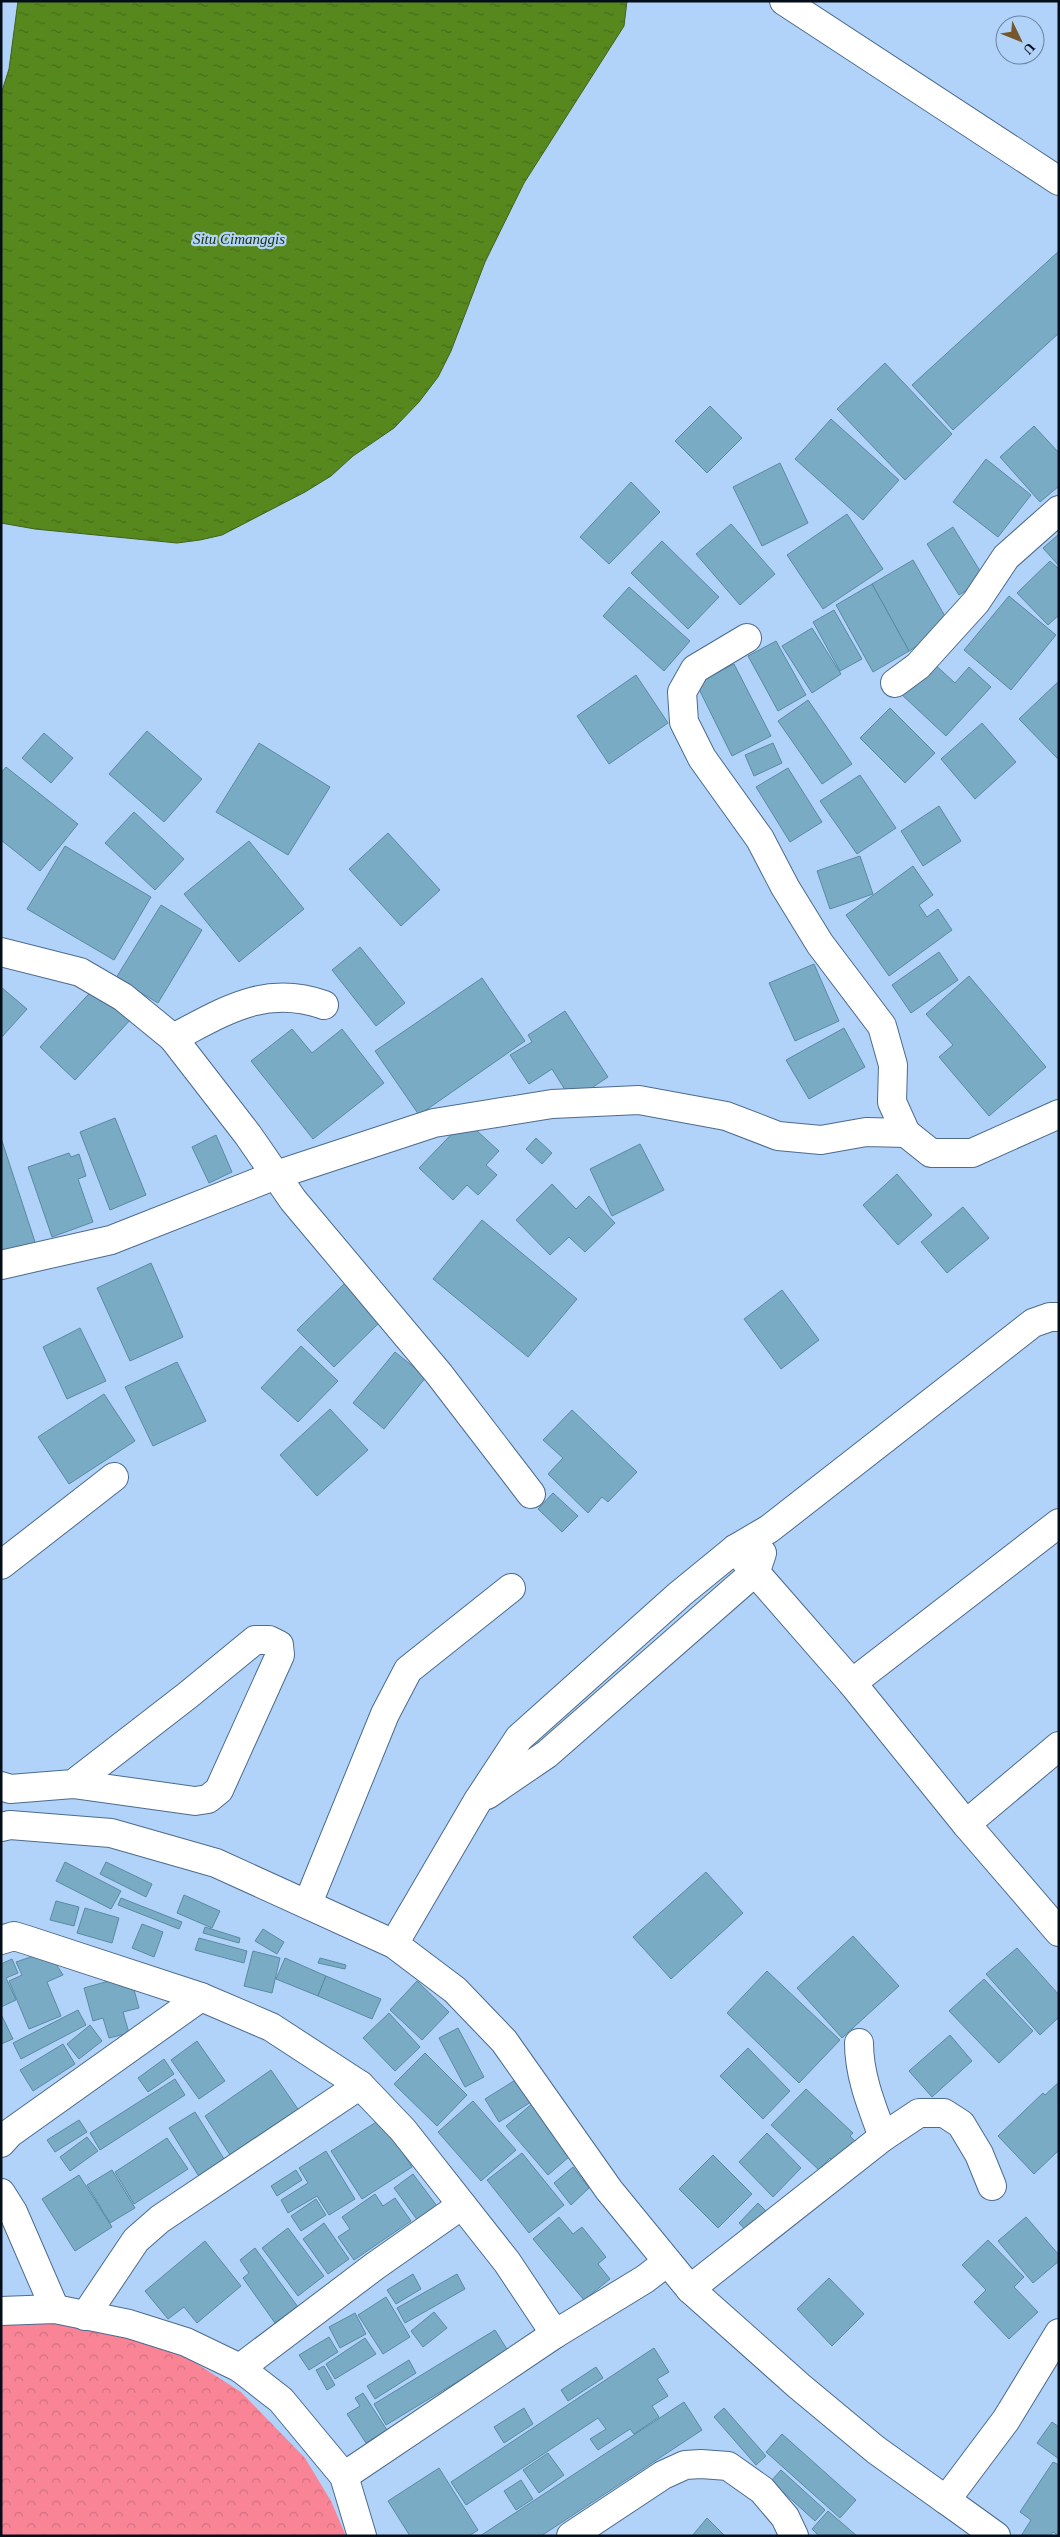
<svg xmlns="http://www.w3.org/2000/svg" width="1060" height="2537" font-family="'Times New Roman',serif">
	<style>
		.park { fill: url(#park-crowns) }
		.water { fill: url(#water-ripples); stroke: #3e631c }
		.building { fill: #7aabc5; stroke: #598aa3 }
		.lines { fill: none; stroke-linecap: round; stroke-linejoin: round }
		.minor-casing { stroke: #4c6b8d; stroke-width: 30 }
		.minor { stroke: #fff; stroke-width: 28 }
		.labels { text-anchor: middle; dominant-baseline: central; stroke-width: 4.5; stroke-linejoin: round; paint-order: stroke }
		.water-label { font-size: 15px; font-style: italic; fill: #1e3208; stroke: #b1d3f9 }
	</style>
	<defs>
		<pattern id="park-crowns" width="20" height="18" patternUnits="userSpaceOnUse" patternTransform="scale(1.25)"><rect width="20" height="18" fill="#f88496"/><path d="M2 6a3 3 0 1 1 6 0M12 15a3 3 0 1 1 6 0" fill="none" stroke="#d37181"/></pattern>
		<pattern id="water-ripples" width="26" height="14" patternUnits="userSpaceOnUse" patternTransform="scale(1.25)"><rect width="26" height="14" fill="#57881d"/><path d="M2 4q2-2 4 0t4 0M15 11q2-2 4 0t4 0" fill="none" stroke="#466e19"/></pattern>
	</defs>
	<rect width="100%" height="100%" fill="#b1d3f9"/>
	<path class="park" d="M74 2322 177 2351 241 2392 305 2458 331 2501 346 2536H1V2323Z"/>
	<path class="water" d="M18 1H627L624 26 524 183 485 262 451 351 438 377 419 402 394 428 353 456 331 476 305 492 222 535 200 540 177 543 35 529 1 523V94L9 69Z"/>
	<g class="building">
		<path d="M1059 251V333L953 430 912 385Z"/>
		<path d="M885 363 952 434 905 480 837 409Z"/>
		<path d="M710 406 742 438 707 473 675 441Z"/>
		<path d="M831 419 899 480 863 520 795 459Z"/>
		<path d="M1034 426 1059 453V486L1040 502 1000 457Z"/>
		<path d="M986 459 1031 495 998 537 953 502Z"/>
		<path d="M780 463 808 523 762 546 733 487Z"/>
		<path d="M631 482 660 512 609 564 580 537Z"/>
		<path d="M847 514 883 569 823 609 787 555Z"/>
		<path d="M731 524 775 574 740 605 696 554Z"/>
		<path d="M953 527 985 579 959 595 927 544Z"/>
		<path d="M1059 534V566L1043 548Z"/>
		<path d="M662 541 719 597 688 629 631 573Z"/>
		<path d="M913 560 950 625 909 651 872 584Z"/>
		<path d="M1050 561 1059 569V615L1048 625 1017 593Z"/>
		<path d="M872 584 909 651 873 672 836 605Z"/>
		<path d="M629 587 690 641 664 671 603 616Z"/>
		<path d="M1009 596 1056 635 1011 690 964 650Z"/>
		<path d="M834 610 862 659 840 671 813 622Z"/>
		<path d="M812 628 841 674 812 693 782 646Z"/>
		<path d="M776 641 806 695 778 711 748 656Z"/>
		<path d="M931 661 955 683 969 667 991 687 946 736 900 693Z"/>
		<path d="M734 664 771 736 732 756 696 683Z"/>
		<path d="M636 675 668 723 609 764 577 716Z"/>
		<path d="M1059 681V760L1019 719Z"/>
		<path d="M808 700 852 764 822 784 778 721Z"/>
		<path d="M890 708 935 753 905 783 860 738Z"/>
		<path d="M982 723 1016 762 975 799 941 759Z"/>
		<path d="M147 731 202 779 164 822 109 774Z"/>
		<path d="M44 733 73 758 51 783 22 758Z"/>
		<path d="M259 743 330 787 288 855 216 812Z"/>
		<path d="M773 743 782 763 754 776 745 755Z"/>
		<path d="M6 767 78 824 40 871 1 840V773Z"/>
		<path d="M788 768 822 822 790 842 756 787Z"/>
		<path d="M860 775 896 828 857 854 820 801Z"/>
		<path d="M939 806 961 841 923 866 901 831Z"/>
		<path d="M134 812 184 859 155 890 105 843Z"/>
		<path d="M388 833 440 890 401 926 349 869Z"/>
		<path d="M249 841 304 909 239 962 184 894Z"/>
		<path d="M65 846 151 897 114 960 27 909Z"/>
		<path d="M860 856 873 894 830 909 817 871Z"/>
		<path d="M913 866 933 895 919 905 927 917 938 909 952 930 889 976 846 915Z"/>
		<path d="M161 905 202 930 158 1003 116 978Z"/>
		<path d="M360 947 405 1003 376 1026 332 970Z"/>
		<path d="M939 952 958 980 911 1013 892 985Z"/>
		<path d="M814 964 839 1021 795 1041 769 983Z"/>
		<path d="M969 976 1046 1067 989 1116 939 1057 953 1045 926 1014Z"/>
		<path d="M482 978 525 1041 419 1115 375 1051Z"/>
		<path d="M97 985 132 1018 75 1080 40 1047Z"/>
		<path d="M1 987 27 1009 1 1038Z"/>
		<path d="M565 1011 608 1077 572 1101 552 1069 529 1084 510 1055 532 1042 528 1035Z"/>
		<path d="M844 1028 865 1067 809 1099 786 1060Z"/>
		<path d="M292 1029 312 1053 342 1029 384 1083 313 1139 251 1061Z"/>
		<path d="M115 1118 146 1195 110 1210 80 1132Z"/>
		<path d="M465 1120 499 1151 486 1165 497 1175 478 1195 467 1185 453 1200 419 1168Z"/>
		<path d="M216 1135 232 1172 209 1183 192 1147Z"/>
		<path d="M1 1138 37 1248 1 1259Z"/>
		<path d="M536 1138 552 1153 542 1164 526 1149Z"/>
		<path d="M640 1144 664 1190 612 1216 590 1169Z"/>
		<path d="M69 1153 71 1157 79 1154 86 1176 78 1179 93 1222 52 1237 28 1167Z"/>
		<path d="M897 1174 932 1215 898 1245 863 1205Z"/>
		<path d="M552 1184 576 1209 589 1196 615 1223 585 1252 569 1237 550 1255 516 1220Z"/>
		<path d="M963 1207 989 1238 947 1273 921 1242Z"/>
		<path d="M482 1220 577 1299 528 1357 433 1279Z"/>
		<path d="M151 1263 183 1337 130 1361 97 1288Z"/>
		<path d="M345 1283 382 1320 334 1367 297 1330Z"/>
		<path d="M782 1290 819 1340 781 1369 744 1319Z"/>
		<path d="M80 1328 106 1381 67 1399 43 1347Z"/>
		<path d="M301 1346 338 1381 298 1422 261 1388Z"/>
		<path d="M395 1352 426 1377 384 1429 353 1403Z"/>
		<path d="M177 1362 206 1421 153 1446 125 1387Z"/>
		<path d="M104 1394 135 1441 69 1484 38 1437Z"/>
		<path d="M330 1409 368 1450 317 1496 280 1455Z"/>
		<path d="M572 1410 637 1472 608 1502 602 1497 588 1513 548 1474 563 1458 543 1440Z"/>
		<path d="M553 1493 578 1516 562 1532 538 1509Z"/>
		<path d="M65 1862 121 1891 111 1909 56 1881Z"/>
		<path d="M106 1862 152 1884 146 1897 100 1874Z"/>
		<path d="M706 1872 743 1913 671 1979 633 1937Z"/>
		<path d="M184 1895 220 1911 212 1928 177 1913Z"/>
		<path d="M121 1898 182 1922 179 1929 118 1905Z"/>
		<path d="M56 1901 79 1907 74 1926 50 1920Z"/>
		<path d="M85 1908 119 1918 112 1943 77 1933Z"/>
		<path d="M142 1924 163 1932 154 1957 132 1948Z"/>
		<path d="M205 1927 240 1938 239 1943 203 1933Z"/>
		<path d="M263 1929 284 1942 277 1954 255 1941Z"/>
		<path d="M853 1936 899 1986 842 2038 797 1988Z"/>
		<path d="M199 1938 247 1951 244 1963 195 1950Z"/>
		<path d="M1017 1948 1059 1995V2017L1040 2035 986 1974Z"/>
		<path d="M48 1951 63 1975 47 1982 61 2016 29 2029 9 1981 22 1975 16 1962Z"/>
		<path d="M253 1951 280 1958 272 1993 244 1986Z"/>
		<path d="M285 1958 326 1976 318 1996 276 1979Z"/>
		<path d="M320 1958 346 1965 345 1969 318 1963Z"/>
		<path d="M12 1959 18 1973 6 1978 16 2000 1 2007V1964Z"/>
		<path d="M767 1971 840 2040 799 2083 727 2013Z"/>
		<path d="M130 1975 139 2008 123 2012 129 2033 109 2038 103 2018 93 2021 84 1988Z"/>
		<path d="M326 1976 381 1999 372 2019 318 1996Z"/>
		<path d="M984 1979 1033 2031 999 2063 949 2011Z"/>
		<path d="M417 1981 449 2012 422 2040 390 2010Z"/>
		<path d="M78 2010 86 2025 21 2059 13 2043Z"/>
		<path d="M389 2013 420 2047 395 2071 363 2038Z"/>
		<path d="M1 2014 13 2039 1 2044Z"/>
		<path d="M90 2025 102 2041 79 2059 67 2044Z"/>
		<path d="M458 2028 484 2077 465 2087 439 2038Z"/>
		<path d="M950 2035 972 2061 932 2097 909 2071Z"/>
		<path d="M197 2041 225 2081 199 2099 171 2060Z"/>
		<path d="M63 2044 75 2064 33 2091 20 2070Z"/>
		<path d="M748 2048 790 2091 763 2119 720 2076Z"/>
		<path d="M425 2053 467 2095 437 2126 394 2084Z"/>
		<path d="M164 2059 174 2074 148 2092 138 2078Z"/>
		<path d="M271 2070 302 2115 234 2161 205 2116Z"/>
		<path d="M175 2079 185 2095 100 2150 90 2133Z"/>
		<path d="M517 2079 531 2102 499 2122 485 2099Z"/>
		<path d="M1058 2083 1059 2150 1034 2174 998 2136 1043 2093 1045 2095Z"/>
		<path d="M806 2089 853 2133 850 2136 860 2146 839 2167 830 2158 819 2170 771 2125Z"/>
		<path d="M473 2101 516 2150 481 2181 438 2132Z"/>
		<path d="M534 2102 577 2150 548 2175 506 2126Z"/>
		<path d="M195 2112 229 2167 203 2183 169 2128Z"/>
		<path d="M381 2119 412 2167 362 2199 331 2151Z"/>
		<path d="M79 2120 87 2132 55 2152 47 2140Z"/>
		<path d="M767 2133 801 2168 773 2197 739 2162Z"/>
		<path d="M87 2137 98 2151 70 2171 60 2157Z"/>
		<path d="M167 2138 188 2169 134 2204 115 2172Z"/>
		<path d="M326 2151 355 2199 329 2215 317 2196 288 2213 281 2200 308 2183 299 2168Z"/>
		<path d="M522 2153 564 2205 529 2233 487 2180Z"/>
		<path d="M713 2155 752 2194 718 2228 679 2189Z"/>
		<path d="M573 2167 589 2188 571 2205 554 2183Z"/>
		<path d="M112 2170 135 2208 110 2223 87 2185Z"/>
		<path d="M296 2170 302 2180 277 2196 271 2186Z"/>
		<path d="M413 2174 440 2210 421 2225 394 2188Z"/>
		<path d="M79 2175 112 2227 75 2251 42 2199Z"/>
		<path d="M375 2194 383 2206 395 2198 411 2221 354 2260 338 2237 350 2229 342 2217Z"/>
		<path d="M316 2199 326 2215 301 2231 291 2216Z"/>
		<path d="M758 2203 772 2217 752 2237 739 2223Z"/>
		<path d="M559 2217 573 2234 582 2227 606 2257 598 2264 610 2279 584 2300 533 2239Z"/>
		<path d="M1026 2217 1059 2255V2261L1033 2283 998 2241Z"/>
		<path d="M324 2223 349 2259 328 2274 303 2239Z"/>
		<path d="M288 2228 324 2276 298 2296 262 2248Z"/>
		<path d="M988 2240 1024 2277 1014 2287 1038 2312 1009 2339 974 2302 986 2290 962 2265Z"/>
		<path d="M205 2241 241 2286 197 2323 184 2307 168 2319 145 2291Z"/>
		<path d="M255 2248 298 2307 275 2323 243 2278 249 2273 240 2260Z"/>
		<path d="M413 2274 421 2289 396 2304 387 2290Z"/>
		<path d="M457 2274 465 2289 405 2323 397 2308Z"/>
		<path d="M829 2278 864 2314 832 2346 797 2309Z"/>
		<path d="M386 2297 410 2337 383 2354 358 2315Z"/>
		<path d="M434 2312 447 2328 423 2347 411 2331Z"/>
		<path d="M355 2313 366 2334 340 2348 329 2327Z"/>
		<path d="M495 2330 508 2351 386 2425 374 2404Z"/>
		<path d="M329 2337 338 2352 309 2370 299 2355Z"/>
		<path d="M365 2338 376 2354 335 2379 326 2364Z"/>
		<path d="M654 2348 669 2372 657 2379 668 2396 652 2406 659 2417 634 2434 630 2429 598 2450 590 2439 606 2429 598 2418 466 2505 451 2482Z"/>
		<path d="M409 2360 416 2373 375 2399 367 2386Z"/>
		<path d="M324 2366 335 2385 327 2390 316 2370Z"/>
		<path d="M596 2367 603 2378 568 2401 561 2390Z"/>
		<path d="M363 2393 387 2430 366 2443 347 2414 360 2406 355 2398Z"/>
		<path d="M684 2402 702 2430 541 2536H480Z"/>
		<path d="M524 2408 533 2424 504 2443 494 2427Z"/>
		<path d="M724 2408 766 2456 756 2465 714 2417Z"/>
		<path d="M1052 2422 1059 2427V2459L1037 2443Z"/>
		<path d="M782 2434 856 2500 840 2518 766 2452Z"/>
		<path d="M548 2453 564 2475 539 2493 523 2470Z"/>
		<path d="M1053 2462 1059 2465V2536L1053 2532 1050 2536H1021L1031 2520 1020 2512Z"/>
		<path d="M439 2468 478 2530 469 2536H410L388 2501Z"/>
		<path d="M781 2470 825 2510 815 2521 771 2481Z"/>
		<path d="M521 2480 533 2499 516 2510 504 2491Z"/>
		<path d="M828 2511 857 2536H819L812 2529Z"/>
		<path d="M707 2518 725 2536H692Z"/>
	</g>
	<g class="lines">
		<g class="minor-casing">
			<g id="minor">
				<path d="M784 1 1059 181"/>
				<path d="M747 638 695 669 682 692 684 722 702 758 760 839 785 887 820 944 882 1026 893 1065 892 1102 906 1133 931 1153H972L1059 1114"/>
				<path d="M895 683 918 666 976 602 1006 557 1059 510"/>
				<path d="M1 952 80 972 123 997 173 1038 248 1135 293 1200 439 1374 531 1494"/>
				<path d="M173 1038C225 1011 265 984 324 1005"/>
				<path d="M1 1265 111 1240 276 1175 434 1123 552 1104 639 1100 726 1116 778 1136 821 1140 866 1132 906 1133"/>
				<path d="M735 1549 852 1683 966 1824 1059 1932"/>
				<path d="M1 1565 114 1477"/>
				<path d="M852 1683 1059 1523"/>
				<path d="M1 1786 10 1789 73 1784 195 1801 208 1799 219 1790 280 1655 279 1645 269 1640H255L188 1695 73 1784"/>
				<path d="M487 1795 547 1754 756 1571 762 1553"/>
				<path d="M966 1824 1059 1746"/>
				<path d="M1 1827 10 1825 111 1833 216 1863 394 1944 455 1990 504 2041 609 2190 690 2289 799 2386 876 2450 946 2500 1006 2420 1059 2333"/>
				<path d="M308 1903 385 1714 408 1670 511 1588"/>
				<path d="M1 1940 14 1936 27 1940 201 1997 271 2027 360 2085 403 2130 507 2262 555 2334"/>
				<path d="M394 1944 477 1802 519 1738 680 1594 735 1549 769 1529 1033 1323 1050 1317H1059"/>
				<path d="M859 2043C859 2076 872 2107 883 2137"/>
				<path d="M1 2143 10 2133 201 1997"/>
				<path d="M1 2193 13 2212 55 2309"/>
				<path d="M690 2289 883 2137 919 2113H944L961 2124 979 2154 992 2186"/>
				<path d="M1 2311 55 2309 129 2324 186 2342 240 2368 281 2400 344 2476 362 2536"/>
				<path d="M85 2316 136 2240 160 2219 360 2085"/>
				<path d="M240 2368 375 2266 462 2205"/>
				<path d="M344 2476 555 2334 645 2279 667 2262"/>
				<path d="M946 2500 996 2536"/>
				<path d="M571 2536 663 2475 685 2465 701 2464 728 2466 762 2490 785 2517 794 2536"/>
			</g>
		</g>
		<use href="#minor" class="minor"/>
	</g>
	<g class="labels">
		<g class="water-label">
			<text x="239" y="239">Situ Cimanggis</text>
		</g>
	</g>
	<rect width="1060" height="2537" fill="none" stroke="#040e1b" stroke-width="5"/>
	<g transform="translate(1020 40) rotate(133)"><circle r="24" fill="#b1d3f9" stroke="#6c84a0"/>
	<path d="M0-4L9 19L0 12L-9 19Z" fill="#76562c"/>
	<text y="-8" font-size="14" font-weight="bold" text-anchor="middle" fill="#040e1b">U</text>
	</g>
</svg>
